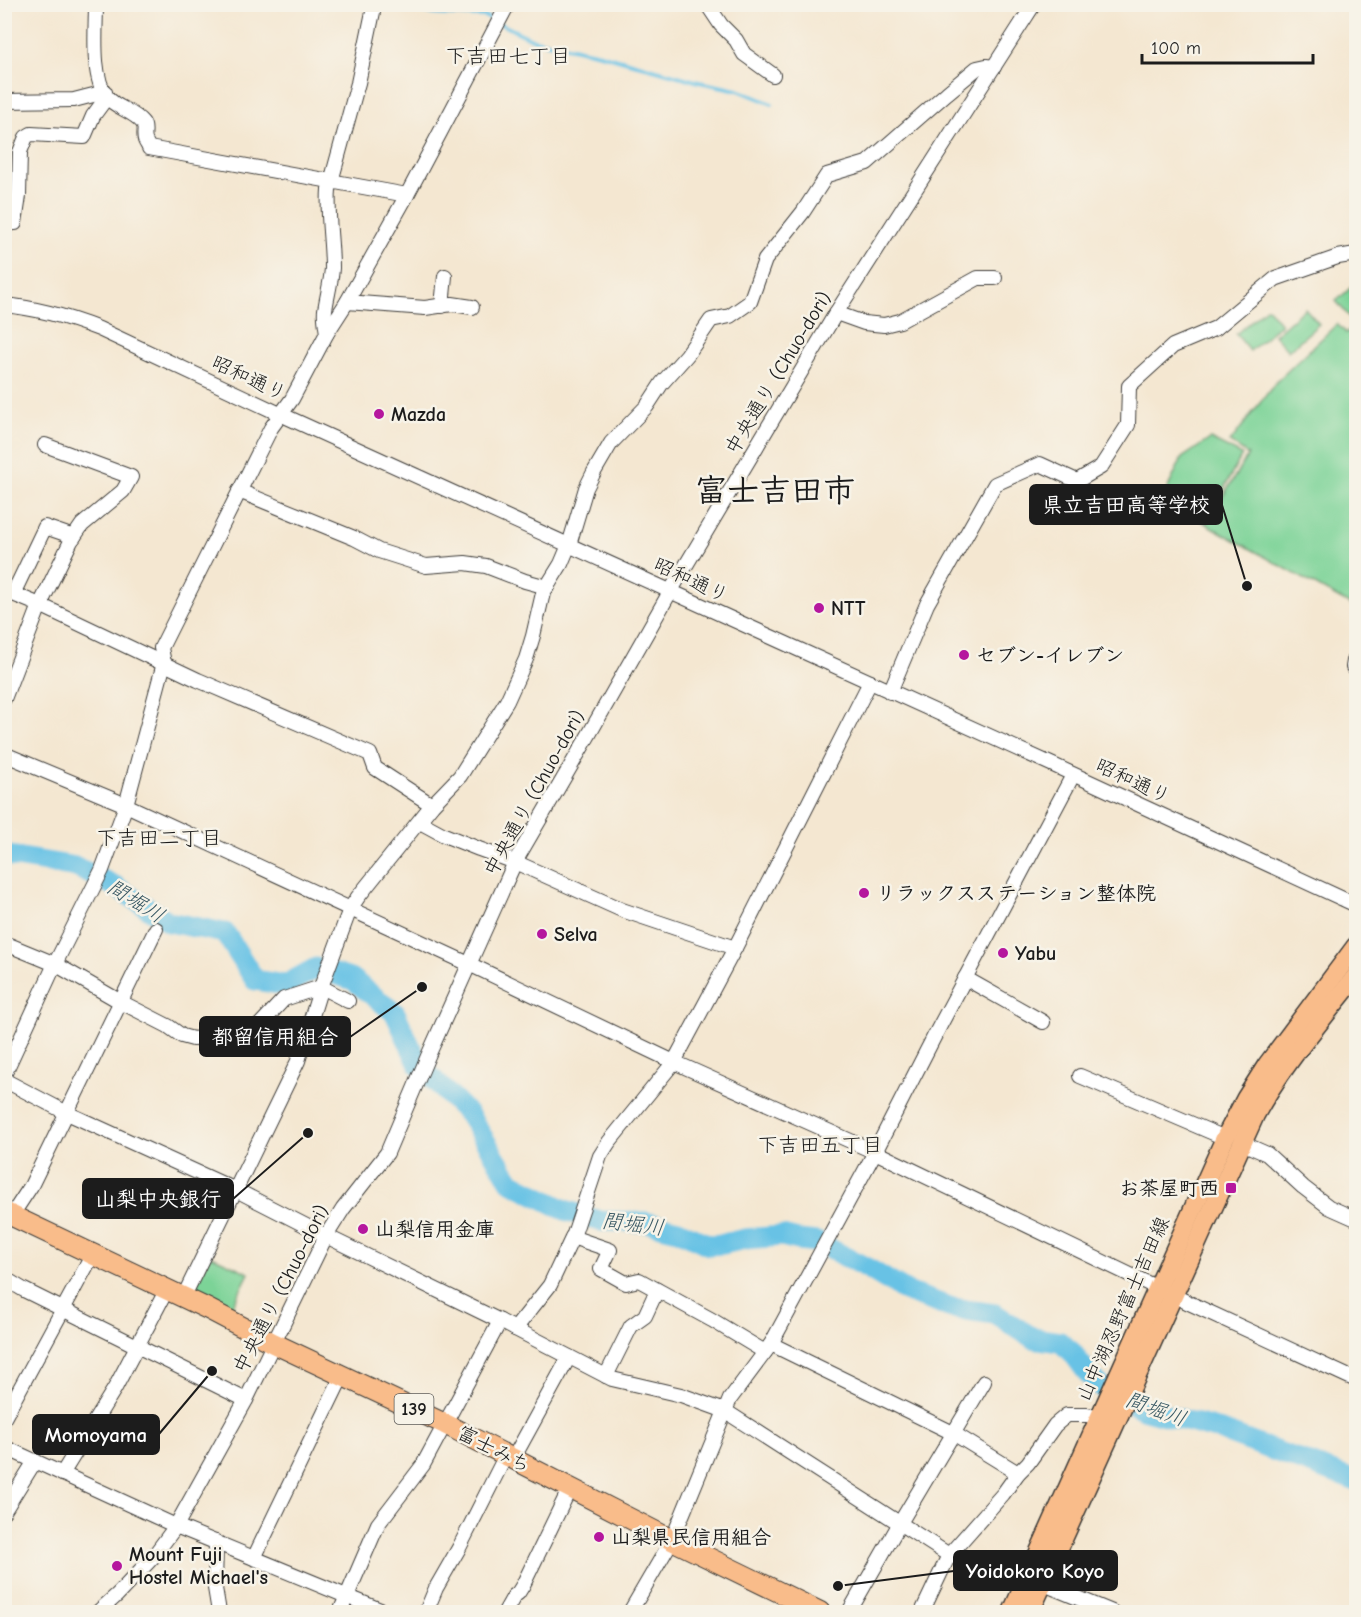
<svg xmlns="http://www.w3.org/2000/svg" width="1361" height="1617" font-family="'Comic Neue','Klee One',sans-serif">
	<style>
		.green { fill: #7cd397; stroke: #4c785a; stroke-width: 1.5 }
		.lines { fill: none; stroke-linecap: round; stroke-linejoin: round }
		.stream { stroke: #67c2e5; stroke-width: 4 }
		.river { stroke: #67c2e5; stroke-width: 21 }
		.minor-casing { stroke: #3c3a37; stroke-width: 16 }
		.major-casing { stroke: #3c3a37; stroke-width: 21 }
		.highway-casing { stroke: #3c3a37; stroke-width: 22 }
		.minor { stroke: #fff; stroke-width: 14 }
		.major { stroke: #f9bc8a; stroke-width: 18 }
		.highway { stroke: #f9bc8a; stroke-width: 20 }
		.poi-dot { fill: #b5179e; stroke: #f7f3e8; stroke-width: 2 }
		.labels { text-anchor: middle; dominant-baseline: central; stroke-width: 5; stroke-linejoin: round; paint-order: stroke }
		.shield { fill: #f7f3e8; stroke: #5e5c59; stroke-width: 1.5 }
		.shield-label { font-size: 18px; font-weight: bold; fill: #1c1c1c }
		.street-label { font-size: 20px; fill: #1c1c1c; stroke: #f7f3e8 }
		.poi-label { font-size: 20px; font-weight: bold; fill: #1c1c1c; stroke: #f7f3e8; text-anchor: start }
		.neighbourhood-label { font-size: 21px; fill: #1c1c1c; stroke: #f7f3e8 }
		.water-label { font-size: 21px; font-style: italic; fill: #365662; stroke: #f7f3e8 }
		.town-label { font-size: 32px; font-weight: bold; fill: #1c1c1c; stroke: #f7f3e8 }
		.leader { fill: none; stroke: #1c1c1c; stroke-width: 2 }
		.callout-dot { fill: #1c1c1c; stroke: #f7f3e8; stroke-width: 2 }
		.callout { fill: #1c1c1c; stroke: #1c1c1c; stroke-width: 2 }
		.callout-label { font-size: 21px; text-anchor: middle; font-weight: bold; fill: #fff }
	</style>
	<rect width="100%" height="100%" fill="#f7f3e8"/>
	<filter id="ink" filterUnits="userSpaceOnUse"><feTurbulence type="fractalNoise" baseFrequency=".0167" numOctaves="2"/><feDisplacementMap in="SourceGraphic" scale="12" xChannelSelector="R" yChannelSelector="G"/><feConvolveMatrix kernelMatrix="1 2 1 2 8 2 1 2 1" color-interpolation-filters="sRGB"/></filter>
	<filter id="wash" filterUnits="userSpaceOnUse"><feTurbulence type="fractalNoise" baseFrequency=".008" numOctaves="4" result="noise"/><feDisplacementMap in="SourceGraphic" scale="24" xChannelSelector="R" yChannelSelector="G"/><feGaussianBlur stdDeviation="1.35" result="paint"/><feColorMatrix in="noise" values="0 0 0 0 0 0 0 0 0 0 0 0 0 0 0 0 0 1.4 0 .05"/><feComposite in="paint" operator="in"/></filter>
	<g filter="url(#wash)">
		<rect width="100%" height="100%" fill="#f4e7d1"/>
		<g class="green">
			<path d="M1356 283V312L1350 318 1336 301Z"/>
			<path d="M1267 307 1281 324 1250 351 1236 334Z"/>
			<path d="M1305 308 1319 324 1288 351 1274 335Z"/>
			<path d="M1337 324 1346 333 1352 328 1356 333V608L1206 524 1248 455 1230 442 1276 382Z"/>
			<path d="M1210 439 1242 455 1205 523 1163 498 1182 458Z"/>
			<path d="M210 1255 249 1273 227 1317 190 1297Z"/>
		</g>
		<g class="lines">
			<path class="stream" d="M391 4 435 14 484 16 534 40 600 54 699 82 738 90 772 104"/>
			<path class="river" d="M4 855 76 867 115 886 169 922 225 933 255 980 285 985 316 968 353 980 395 1013 419 1065 469 1115 511 1182 565 1210 600 1221 645 1222 678 1230 709 1245 723 1244 745 1239 782 1236 798 1240 817 1242 869 1269 907 1292 952 1308 995 1314 1033 1338 1060 1342 1072 1352 1089 1375 1103 1388 1143 1409 1216 1429 1356 1481"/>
		</g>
	</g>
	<g filter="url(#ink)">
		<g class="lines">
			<g class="minor-casing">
				<g id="minor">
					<path d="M96 4C96 30 91 77 107 97 116 108 133 111 142 122 147 127 143 133 145 140 146 143 148 145 149 148L407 195"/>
					<path d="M707 4 721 25 736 40 744 54 773 75"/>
					<path d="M4 101 74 100 105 92"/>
					<path d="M4 224 15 223 19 196 20 152 26 137 31 134 84 137 93 116 107 97"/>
					<path d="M347 302 425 308 452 304 472 307"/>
					<path d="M4 305C37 308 68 317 99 329L280 414 1051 764 1356 905"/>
					<path d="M442 306 445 276"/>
					<path d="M836 313 864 323 884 325 900 321 978 278H995"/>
					<path d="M327 333C326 326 324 317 325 310 327 296 331 283 332 268 332 242 327 215 329 189L358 83 373 12V4"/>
					<path d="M239 491 354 538 379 551 426 566 465 563 486 566 525 581 547 587"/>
					<path d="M4 591 13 594 40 605 198 680 370 754 375 768 432 805"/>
					<path d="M13 594 45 527 74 537"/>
					<path d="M1356 656 1354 661 1353 667 1356 670"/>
					<path d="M890 692 927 604 995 484 1040 464 1077 481 1101 467 1128 425 1129 386 1173 346 1216 328 1275 279 1338 257 1356 254"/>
					<path d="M4 699 40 605 71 541 82 525 123 491 131 477 45 445"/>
					<path d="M4 754 126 805 469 964 674 1062 875 1152 1174 1296 1356 1380"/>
					<path d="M420 822 444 835 479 849 515 862 622 910 735 948"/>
					<path d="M4 943 55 964 121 1002 168 1026 182 1036 193 1039 225 1035 256 1029 284 999 321 987 348 1001"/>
					<path d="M965 978 1043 1022"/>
					<path d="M4 1075 55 964 102 870 126 805 164 663 161 648 271 428 292 399 327 333 347 302 407 195 508 4"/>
					<path d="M1080 1076 1225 1138"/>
					<path d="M4 1080 67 1113 236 1190 326 1236 500 1321 612 1379 681 1395 725 1411 949 1555 1044 1584 1112 1612"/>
					<path d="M1242 1143 1267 1154 1303 1187 1329 1207 1356 1219"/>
					<path d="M12 1215 31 1186 156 929"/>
					<path d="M572 1237 610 1250 601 1269 626 1283 639 1280 712 1320 765 1352"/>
					<path d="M4 1278 24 1290 246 1400"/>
					<path d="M183 1298 298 1061 321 987 350 909 358 897 432 805 460 776 507 701 526 659 533 636 543 593 561 564 569 545 586 488 594 472 611 443 647 406 662 383 687 355 711 320 730 316 750 302 765 260 803 212 827 175 867 163 947 93 977 68 986 66 994 67"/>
					<path d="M515 1329 550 1285 574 1234 600 1156 609 1142 674 1062 735 948 870 682"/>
					<path d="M771 1344 953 1433 1018 1473"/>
					<path d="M606 1376 631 1326 645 1316 657 1290"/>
					<path d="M4 1418 93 1254"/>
					<path d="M4 1447 176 1526 385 1612"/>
					<path d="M513 1459 569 1357"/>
					<path d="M62 1474 115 1388 166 1291"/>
					<path d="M4 1511 35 1461"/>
					<path d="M216 1542 215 1588 219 1612"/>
					<path d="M254 1558 342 1376"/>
					<path d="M98 1612 117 1595 153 1557 176 1526 246 1400 326 1236 343 1209 387 1153 428 1056 515 862 583 745 670 592 836 313 1034 4"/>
					<path d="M340 1612 378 1524 423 1465 500 1321"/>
					<path d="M426 1612 436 1588 459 1548 506 1455"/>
					<path d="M505 1612 514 1596 518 1593 523 1585 570 1488"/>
					<path d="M630 1612 672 1540 730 1399 771 1344 875 1152 935 1035 1073 775"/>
					<path d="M849 1612 900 1523 984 1382"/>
					<path d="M922 1612 949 1555 1003 1494 1018 1473 1028 1463 1055 1425 1067 1415H1087L1106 1420"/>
				</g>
			</g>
			<g class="major-casing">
				<g id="major">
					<path d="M1012 1612 1225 1138 1246 1098 1267 1065 1356 946"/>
					<path d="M1030 1612 1255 1115C1282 1065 1321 1021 1356 976"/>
				</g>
			</g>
			<g class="highway-casing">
				<path id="highway" d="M4 1212 208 1309 273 1343 445 1424 672 1540 820 1612"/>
			</g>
			<use href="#minor" class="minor"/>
			<use href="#major" class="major"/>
			<use href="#highway" class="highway"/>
		</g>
	</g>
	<g class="poi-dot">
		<circle cx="379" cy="414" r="6"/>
		<circle cx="819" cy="608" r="6"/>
		<circle cx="964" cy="655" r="6"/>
		<circle cx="864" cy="893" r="6"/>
		<circle cx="542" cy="934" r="6"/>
		<circle cx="1003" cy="953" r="6"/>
		<rect x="1225" y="1182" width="12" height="12" rx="3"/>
		<circle cx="363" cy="1229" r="6"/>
		<circle cx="599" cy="1537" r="6"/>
		<circle cx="117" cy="1566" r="6"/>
	</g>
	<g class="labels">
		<rect class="shield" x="394.5" y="1394" width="39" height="30" rx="4.5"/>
		<g class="shield-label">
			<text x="414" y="1409">139</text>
		</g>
		<g class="street-label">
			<text transform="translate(778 373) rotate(-59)">中央通り (Chuo-dori)</text>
			<text transform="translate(249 378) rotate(25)">昭和通り</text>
			<text transform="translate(691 580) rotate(25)">昭和通り</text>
			<text transform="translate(1133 781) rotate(25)">昭和通り</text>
			<text transform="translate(534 793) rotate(-61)">中央通り (Chuo-dori)</text>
			<text transform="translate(281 1289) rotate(-63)">中央通り (Chuo-dori)</text>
			<text transform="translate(1123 1309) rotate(-66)">山中湖忍野富士吉田線</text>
			<text transform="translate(494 1449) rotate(27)">富士みち</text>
		</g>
		<g class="poi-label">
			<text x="391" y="414">Mazda</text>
			<text x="831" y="608">NTT</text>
			<text x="976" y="655">セブン-イレブン</text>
			<text x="876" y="893">リラックスステーション整体院</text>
			<text x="554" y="934">Selva</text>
			<text x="1015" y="953">Yabu</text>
			<text x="1219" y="1188" text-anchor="end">お茶屋町西</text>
			<text x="375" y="1229">山梨信用金庫</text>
			<text x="611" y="1537">山梨県民信用組合</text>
			<text x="129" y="1554">Mount Fuji<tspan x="129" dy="23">Hostel Michael's</tspan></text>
		</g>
		<g class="neighbourhood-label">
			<text x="508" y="56">下吉田七丁目</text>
			<text x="159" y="838">下吉田二丁目</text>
			<text x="820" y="1145">下吉田五丁目</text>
		</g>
		<g class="water-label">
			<text transform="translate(136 901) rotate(32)">間堀川</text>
			<text transform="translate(633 1224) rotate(7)">間堀川</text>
			<text transform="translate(1156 1409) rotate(20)">間堀川</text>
		</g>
		<g class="town-label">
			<text x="775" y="490">富士吉田市</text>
		</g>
	</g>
	<path class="leader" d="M1247 586L1222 505M422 987L350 1037M308 1133L233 1199M212 1371L159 1434M838 1586L954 1571"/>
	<g class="callout-dot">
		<circle cx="1247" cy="586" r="6"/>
		<circle cx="422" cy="987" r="6"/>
		<circle cx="308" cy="1133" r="6"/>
		<circle cx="212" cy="1371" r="6"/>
		<circle cx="838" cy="1586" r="6"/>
	</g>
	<g class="callout">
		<rect x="1030" y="485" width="192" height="39" rx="6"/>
		<rect x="200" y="1017" width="150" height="39" rx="6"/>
		<rect x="83" y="1179" width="150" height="39" rx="6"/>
		<rect x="33" y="1415" width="126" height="39" rx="6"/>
		<rect x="954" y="1551" width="163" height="39" rx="6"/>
	</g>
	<g class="callout-label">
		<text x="1126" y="512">県立吉田高等学校</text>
		<text x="275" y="1044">都留信用組合</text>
		<text x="158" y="1206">山梨中央銀行</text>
		<text x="96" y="1442">Momoyama</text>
		<text x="1035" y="1578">Yoidokoro Koyo</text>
	</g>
	<rect width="1361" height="1617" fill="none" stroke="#f7f3e8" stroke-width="24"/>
	<path d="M1142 54v9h171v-9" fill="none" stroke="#1c1c1c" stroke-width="3"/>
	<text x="1151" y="54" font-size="18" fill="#1c1c1c" stroke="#f7f3e8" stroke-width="4.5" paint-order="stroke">100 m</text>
</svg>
